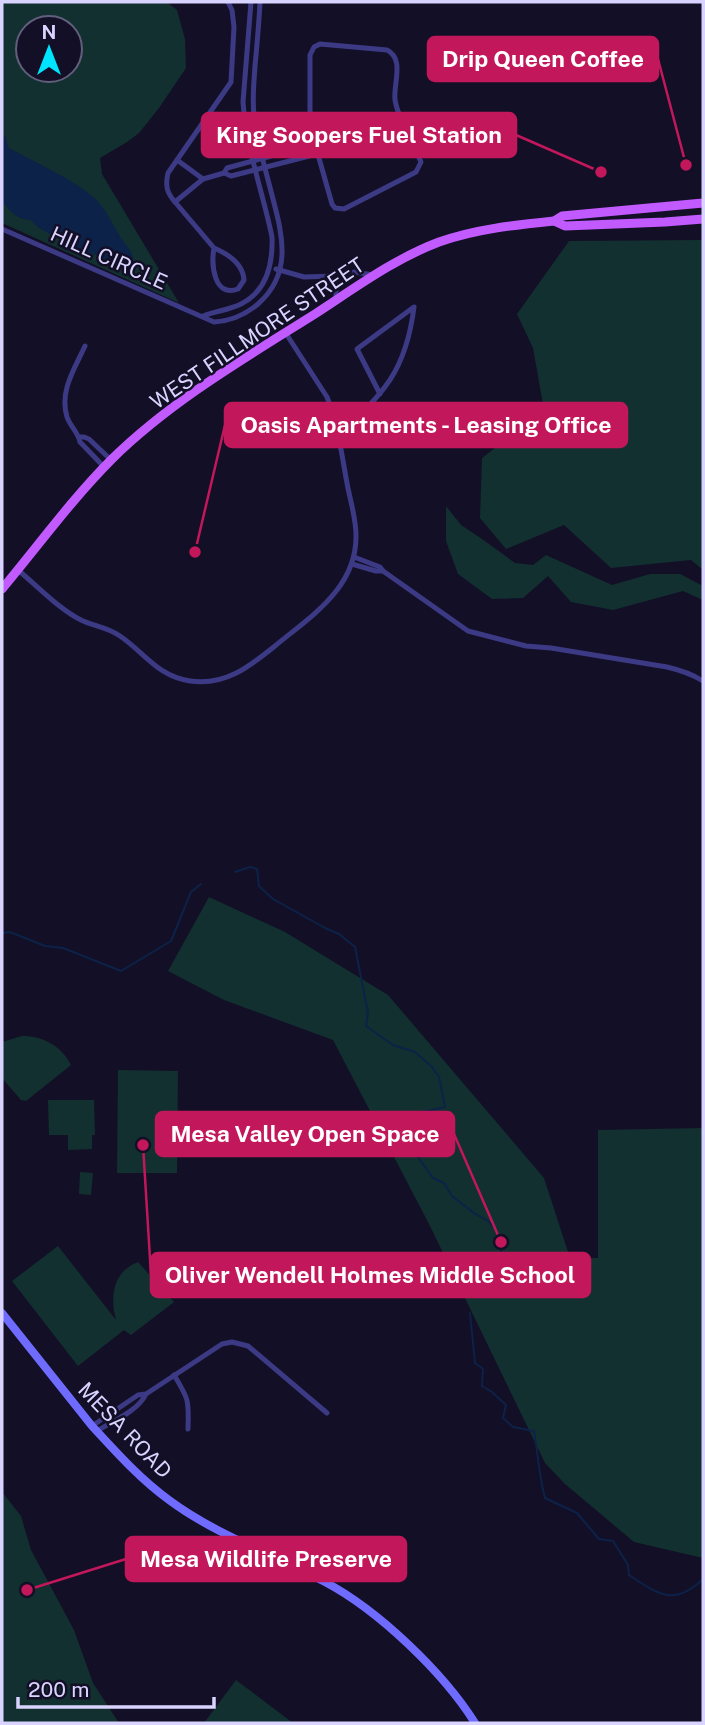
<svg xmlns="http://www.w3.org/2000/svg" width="705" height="1725" font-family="'Public Sans',sans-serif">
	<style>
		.green { fill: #12302f; fill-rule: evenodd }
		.water { fill: #0c2248 }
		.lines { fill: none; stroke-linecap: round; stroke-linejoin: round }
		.stream { stroke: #0c2248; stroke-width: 2 }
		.street { stroke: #3d3a85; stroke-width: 5 }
		.secondary { stroke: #6f6bff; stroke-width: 8 }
		.primary { stroke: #c25bff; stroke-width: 9 }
		.labels { text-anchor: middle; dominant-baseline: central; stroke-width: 5; stroke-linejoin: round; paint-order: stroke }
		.street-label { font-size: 21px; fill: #d9d4ff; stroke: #130f26 }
		.leader { fill: none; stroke: #c2185b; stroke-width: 2.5 }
		.callout-dot { fill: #c2185b; stroke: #130f26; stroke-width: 2.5 }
		.callout { fill: #c2185b; stroke: #c2185b; stroke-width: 2.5 }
		.callout-label { font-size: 23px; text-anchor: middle; font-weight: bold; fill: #fff }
	</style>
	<rect width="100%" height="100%" fill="#130f26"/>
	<g class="green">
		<path d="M2 2H167L177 10 185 39 186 68 159 108 139 133 127 142 100 158 102 174 179 303 2 223ZM28 28H70V70H28Z"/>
		<path d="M703 240V570L691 560 611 568 564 525 506 549 480 518 482 458 544 410 533 348 517 314 569 241Z"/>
		<path d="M446 506 461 525 482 539 515 563 533 565 546 555 612 585 650 574H680L703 586V600L683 591 613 610 571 602 548 576 523 598 492 599 458 574 446 541Z"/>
		<path d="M209 897 285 932 388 995 544 1178 570 1258H598V1130L703 1128V1558L634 1542 565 1484 545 1463 430 1226 333 1040 224 1000 168 971Z"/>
		<path d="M22 1036C44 1036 61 1046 71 1065L26 1101 21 1100 2 1078V1042Z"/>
		<path d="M118 1070 178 1071 177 1173H117Z"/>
		<path d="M48 1100H94L95 1135H92V1149L68 1150V1135H49Z"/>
		<path d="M80 1172 93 1173 91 1195 79 1194Z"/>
		<path d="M58 1246 116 1320C110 1298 112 1272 138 1262L174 1302 131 1335 124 1330 78 1366 12 1281Z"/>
		<path d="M2 1492 21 1516 31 1550 74 1630 93 1683 119 1723H2Z"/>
		<path d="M236 1680 293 1723H204Z"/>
	</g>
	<path class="water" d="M5 136 9 148C34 162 85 184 101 205 109 215 114 227 121 238 128 247 140 260 129 270L106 264 99 257 92 253H84L39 228 30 220C18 220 10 211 2 202V137Z"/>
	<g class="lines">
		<g class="stream">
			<path d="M235 872 250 867 257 869 259 886 273 899 325 928 339 934 355 947 368 1013 366 1026 393 1045 415 1052 432 1067 439 1077 445 1107 418 1113 404 1129 410 1146 433 1178 444 1183 452 1196 474 1213 488 1221 496 1229 501 1244 502 1268 496 1280 473 1297"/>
			<path d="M2 933 10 932 45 946 63 948 121 971 171 941 191 892 201 884"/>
			<path d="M470 1313 475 1363 483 1369 482 1386 492 1392 506 1405 503 1418 513 1427 534 1431C538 1454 539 1476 545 1498L577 1513 599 1539 613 1541 628 1565 629 1575C658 1594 674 1607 703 1579"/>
		</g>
		<g class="street">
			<path d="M228 2 232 10 234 27 231 82 168 173C165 186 167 193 175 202L203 179 224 173 227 168 315 144"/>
			<path d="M320 44 387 50C405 59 393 84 395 100 398 119 413 144 421 162L416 172 344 209 335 208 332 204 315 144 310 111V55L314 47Z"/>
			<path d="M177 160 203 179"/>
			<path d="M224 173 231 176 317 154"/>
			<path d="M175 202 214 248C211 265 214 298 238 289L244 280C243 264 228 254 214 248"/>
			<path d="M2 229 214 322C231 321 245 315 258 304 292 274 283 237 273 199 266 171 257 143 254 115 252 99 254 82 255 66 257 45 259 23 260 2"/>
			<path d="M276 269 304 277 336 276 355 272 373 275"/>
			<path d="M336 300V276"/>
			<path d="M203 316C216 311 229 310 241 304 267 291 273 264 272 237 263 193 246 148 243 102L251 2"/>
			<path d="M85 346C75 368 59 391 67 417 70 426 78 432 80 442L105 468"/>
			<path d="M337 435C384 394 406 371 414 307L357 349 380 394"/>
			<path d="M79 437H84L89 439 111 460"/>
			<path d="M354 557 380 567 383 571 468 631 526 646 551 648 667 667C680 670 692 674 703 681"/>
			<path d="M352 564 376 571H383"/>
			<path d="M18 570C36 585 60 610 81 620 93 626 107 627 120 636 145 653 157 676 190 681 225 686 249 667 275 646 311 616 357 588 356 535 356 518 350 500 347 483 342 457 339 430 330 405L327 397 285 332"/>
			<path d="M174 1375C189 1399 189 1401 188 1429"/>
			<path d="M92 1426 138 1395 146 1394 222 1344 232 1342 248 1346 327 1413"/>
			<path d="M97 1431C113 1421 138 1411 146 1394"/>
		</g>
		<path class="secondary" d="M2 1313 92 1426C116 1452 140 1479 169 1500 216 1535 273 1554 325 1582 378 1610 443 1672 475 1723"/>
		<g class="primary">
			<path d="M554 221 565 226 665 222 703 219"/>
			<path d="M2 589C38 546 72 499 112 459 171 401 245 358 315 314 355 288 394 259 439 242 476 229 515 225 554 221L562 216 703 203"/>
		</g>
	</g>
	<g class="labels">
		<g class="street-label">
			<text transform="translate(109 258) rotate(24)">HILL CIRCLE</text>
			<text transform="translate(257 333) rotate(-34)">WEST FILLMORE STREET</text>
			<text transform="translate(125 1430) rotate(46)">MESA ROAD</text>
		</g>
	</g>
	<path class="leader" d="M686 165L658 59M601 172L516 135M195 552L225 425M501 1242L454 1134M143 1145L151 1275M27 1590L126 1559"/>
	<g class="callout-dot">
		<circle cx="686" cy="165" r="7"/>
		<circle cx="601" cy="172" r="7"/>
		<circle cx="195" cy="552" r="7"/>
		<circle cx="501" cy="1242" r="7"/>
		<circle cx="143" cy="1145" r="7"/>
		<circle cx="27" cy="1590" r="7"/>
	</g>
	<g class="callout">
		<rect x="428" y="37" width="230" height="44" rx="7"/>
		<rect x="202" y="113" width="314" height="44" rx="7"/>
		<rect x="225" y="403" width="402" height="44" rx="7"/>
		<rect x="156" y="1112" width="298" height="44" rx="7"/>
		<rect x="151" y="1253" width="439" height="44" rx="7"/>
		<rect x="126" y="1537" width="280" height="44" rx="7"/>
	</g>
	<g class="callout-label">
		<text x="543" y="67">Drip Queen Coffee</text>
		<text x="359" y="143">King Soopers Fuel Station</text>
		<text x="426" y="433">Oasis Apartments - Leasing Office</text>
		<text x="305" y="1142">Mesa Valley Open Space</text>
		<text x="370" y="1283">Oliver Wendell Holmes Middle School</text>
		<text x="266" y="1567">Mesa Wildlife Preserve</text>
	</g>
	<rect width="705" height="1725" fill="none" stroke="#d9d4ff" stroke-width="7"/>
	<g transform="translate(49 49)"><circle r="33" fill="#130f26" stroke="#625e7d" stroke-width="2"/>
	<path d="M0-5L12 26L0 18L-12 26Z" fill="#00e5ff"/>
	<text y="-10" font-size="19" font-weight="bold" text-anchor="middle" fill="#d9d4ff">N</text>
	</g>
	<path d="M18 1697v10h196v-10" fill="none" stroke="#d9d4ff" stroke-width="3.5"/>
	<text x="28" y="1697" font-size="21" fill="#d9d4ff" stroke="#130f26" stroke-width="5" paint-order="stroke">200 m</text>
</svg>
